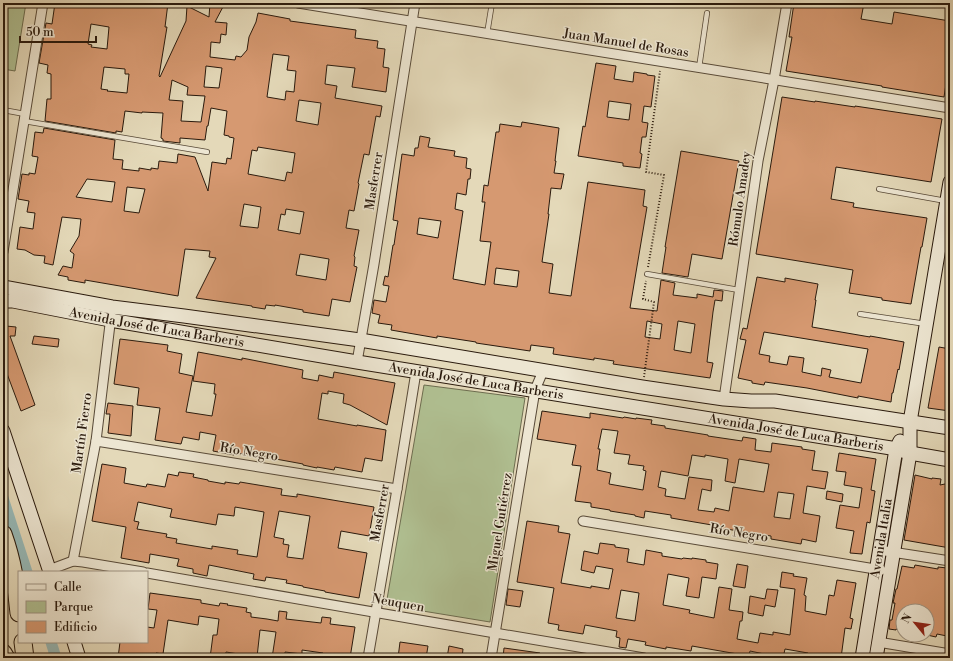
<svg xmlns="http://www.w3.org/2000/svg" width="953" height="661" font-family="'Libre Bodoni',serif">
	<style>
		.green { fill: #b0c092; stroke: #6d6d50 }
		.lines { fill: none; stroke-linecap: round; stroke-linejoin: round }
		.canal { stroke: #97b9b7; stroke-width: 11 }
		.building { fill: #d69971; stroke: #2a1a0d; fill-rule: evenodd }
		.lane-casing { stroke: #584a38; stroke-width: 6 }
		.street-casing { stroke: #584a38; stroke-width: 11 }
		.secondary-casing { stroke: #2a1a0d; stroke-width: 15 }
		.highway-casing { stroke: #2a1a0d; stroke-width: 19 }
		.path { stroke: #2a1a0d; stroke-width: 2; stroke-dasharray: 1 2; stroke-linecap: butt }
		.lane { stroke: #ede6d2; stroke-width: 4.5 }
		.street { stroke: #ede6d2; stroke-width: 9 }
		.secondary { stroke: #ede6d2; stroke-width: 13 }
		.highway { stroke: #e4d9b9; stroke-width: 17 }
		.labels { text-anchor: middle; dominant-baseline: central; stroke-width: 3; stroke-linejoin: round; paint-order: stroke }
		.street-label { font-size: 13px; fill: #2a1a0d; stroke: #ede6d2 }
	</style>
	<rect width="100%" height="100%" fill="#e4d9b9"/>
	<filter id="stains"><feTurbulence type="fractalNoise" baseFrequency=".005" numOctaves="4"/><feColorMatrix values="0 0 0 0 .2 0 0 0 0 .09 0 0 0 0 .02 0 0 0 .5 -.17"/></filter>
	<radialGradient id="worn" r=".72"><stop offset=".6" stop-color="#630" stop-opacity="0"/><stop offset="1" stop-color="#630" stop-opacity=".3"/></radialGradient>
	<g class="green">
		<path d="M3 3H26L15 71 3 69Z"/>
		<path d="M424 385 525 398 490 622 386 605Z"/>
	</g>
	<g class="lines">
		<g class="canal">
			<path d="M3 498 27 572"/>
			<path d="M51 642 56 658"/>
		</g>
	</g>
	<g class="building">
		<path d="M55 3H168L165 27H167L159 76 160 77 186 21 187 6 209 17 210 3H225L215 22 227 23 226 35 221 34 220 43 211 42 210 57 235 60 236 56 241 57 247 50 249 37 256 22 258 13 290 19V21L356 30 355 38 378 41 377 48 385 49 383 67 389 68 386 92 352 87 355 68 327 65 325 84 337 86 335 98 382 106 380 117 376 116 369 155 364 154 358 183 359 184 357 195 354 211 349 210 346 228 359 230 354 256 355 257 354 266 357 267 350 302 332 299 329 316 303 312V310L275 305V306L266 305 265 309 252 307V306L196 298 216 258 209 257 210 251 185 249 178 296 85 280V283L68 280V277L58 275 63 266 72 268 74 254 70 251 79 236 81 219 62 217 53 265 44 263 45 256 34 255 25 250 17 249 20 227 33 229 35 213 27 212 29 201 18 199 22 174 29 175V173L35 174 38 157 32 156 35 132 43 133 44 128 115 140 113 159 123 160 122 169 139 171V168L151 170V168L158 169 159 161 177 163 178 154 195 157 208 191 212 162 226 164 227 158 231 159 234 138 229 137V136L224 135 227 111 211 108 208 126H207L205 140 180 138V143L163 141V139L161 138 163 113 142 112V113L125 111 122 132 116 131V133L45 121 47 99H51V74L47 73 48 65 39 63 46 23 52 24ZM91 24 109 27 107 49 91 47 92 45 88 44ZM273 54 289 56 287 70 296 71 294 92 286 91 285 100 267 97ZM206 66 222 68 219 88 204 87ZM104 67 125 69V74H129L127 93 107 91 108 90 101 89ZM172 80 188 87 187 95 205 96 201 122 181 121 183 101 169 100ZM299 100 321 103 318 125 296 121ZM258 147 295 153 292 173 287 172 285 181 248 174 252 150 257 151ZM87 179 115 182 112 202 76 197ZM127 187 145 189 139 213 124 211ZM244 204 261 207 258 228 240 226ZM286 209 304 212 300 234 278 230 281 214 285 215ZM300 254 329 259 326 280 296 275Z"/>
		<path d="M794 3H864L861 19 892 24 894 12 950 21V43L948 56H950V58L944 97 882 87V86L786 71 792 37H789Z"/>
		<path d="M596 63 616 66 614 79 633 82 634 72 647 74V75L655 76 651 107 644 106 642 122 648 123 646 137H642L640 153 642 154 640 168 623 166V163L578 156 583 126 585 127ZM609 101 631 104 629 120 607 117Z"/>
		<path d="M782 97 815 102V101L855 107V106L942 119 931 182 836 167 831 199 854 203 853 207 927 218 922 247H921L911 304 882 300V298L849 293 853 270 756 254Z"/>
		<path d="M522 122 559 128 555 161H556L554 173 564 174 561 189 551 188 548 214H549L542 262 553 264 549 293 571 296 588 182 645 190 643 206 647 207 630 308 657 311 661 280 675 283 673 295 697 298V294L713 297 714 290 723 291 722 301 715 300 713 312 707 362 713 363 710 378 613 364 614 361 594 358V360L553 354 554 348 531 345 530 351 476 343V342L437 336V338L391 330 392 325 378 323 380 315 372 313 374 300 386 302 389 286 383 285 385 276 388 277 393 245H394L396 231 398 221 393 220 402 154 414 156 415 148H418L420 136 430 138 428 147 455 151 454 156 467 158 466 168 471 169 470 179H468L466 195 457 193 455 209 463 211 453 279 485 285 491 242 480 241 485 202H482L484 185 488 186 496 132H499L500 124 521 127ZM419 218 441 221 438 238 417 234ZM496 268 519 271 517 287 494 284ZM647 321 662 324 660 339 645 337ZM678 321 695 324 691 353 674 350Z"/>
		<path d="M681 151 739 161 722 259 692 254 688 277 662 273 666 247H665Z"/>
		<path d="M757 277 785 282V278L818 284 815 300H816L812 327 870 337V336L904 342 899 370 898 369 893 393H892L891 402 858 396V398L807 388 765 382 764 385 752 383V381L738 378 746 340 740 339 743 328 747 329ZM764 332 868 349 861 383 829 377 831 370 822 368 821 376 802 372 804 358 789 356 787 365 769 362 770 356 759 354Z"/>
		<path d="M3 320H4L6 326 16 327 15 336H10L35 405 21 411 3 363Z"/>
		<path d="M34 336 59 339 58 347 32 344Z"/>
		<path d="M120 339 168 345 167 351 182 354 179 373 193 376 186 412 212 416 216 394H214L215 384 193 381 198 352 242 360V358L303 370 302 378 318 381 319 375 333 378 334 372 395 383 387 425 350 405 343 403 344 394 328 391V394L322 393 318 419 357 426V425L386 430 382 461 365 458 362 472 335 467 334 470 317 467V468L303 465V464L243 453V454L234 453V455L213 451 216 435 200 432 199 440 183 437 181 444 155 440 160 408 137 405 139 388 114 384Z"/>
		<path d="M939 347 950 349V411L928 408Z"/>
		<path d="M108 403 133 406 131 436 108 433 110 414H106Z"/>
		<path d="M542 411 590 418V413L623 418 624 417 636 419V418L652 420 651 424 665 426V428L708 435V436L742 441 743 437 756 439 755 450 771 452 772 443 802 447V449L815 451 812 470 828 472 825 489 807 486 803 513 820 516 816 542 802 539 801 544 771 539V536L726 529V531L711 529 712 525 671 518V515L645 511 644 518 635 516V515L610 511V510L591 507V503L575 501 581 466 572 465 576 445 537 439ZM602 429 618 431 614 453 630 455 628 464 644 466 643 470 646 471 643 490 609 484 611 473 597 470 600 449H598ZM692 455 705 457V455L728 459 725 481 735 483 739 459 769 464 764 492 733 487 729 511 715 508 714 512 698 510 702 489 711 491 712 480 689 477 685 499 665 496 666 489 658 487 661 471 688 476ZM778 492 794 494 790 519 774 517Z"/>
		<path d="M839 453 876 459 871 490 875 491 870 523 867 522 862 554 850 553 854 531 836 528 840 505 859 508 862 488 844 485 846 472 836 471Z"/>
		<path d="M102 464 126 468 124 483 146 487 147 484 165 487 168 474 178 476 179 472 194 474 193 477 208 480V481L225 484V482L239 484 240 482 282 489 281 495 297 497V494L374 507 369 536 341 531 338 548 367 553 359 598 325 592V591L303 587V586L286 583 287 580 266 577 265 581 253 579 254 574 209 565 207 576 193 573V569L177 566 179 559 150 554 149 563 121 558 126 527 92 521ZM138 502 172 509 170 517 216 525 218 514 234 516 235 507 264 512 257 557 237 554 238 550 212 546V549L176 543 177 539 166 537 167 534 137 529 139 522 134 521ZM279 511 310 516 303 559 287 557 289 545 283 544 284 539 274 537Z"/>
		<path d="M915 475 932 479V478L941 479 940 485 950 483V548L904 540Z"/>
		<path d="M827 491 843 494 842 502 826 499Z"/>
		<path d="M527 521 559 526 558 532 570 534 561 583 591 588V586L609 589 613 569 596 566 594 573 581 570 584 551 598 554 600 543 615 545V547L629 549 627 562 644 565 646 550 662 553V556L682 559 683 558 692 559V558L706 560V562L718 564 716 579 702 577 699 598 686 596 689 578 668 574 663 605 690 610 689 613 714 618 719 587 732 589 729 610 743 612 742 621H740L737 639 758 643 760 633 773 635V632L790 635 795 589 780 587 782 572 794 574 793 576 807 578 804 595 806 596 805 611 826 615 829 595 834 596 837 580 856 583 850 618 853 619 851 629 845 628 841 658H807L808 653 785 649 783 658H769V655L750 651 749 656 692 646 691 651 666 647V649L645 645 646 642 628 639 626 648 619 647 620 638 616 637 617 631 585 625 583 634 558 630 559 625 548 623 554 588 517 582ZM621 590 639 593 635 621 616 618Z"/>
		<path d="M737 564 748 566 745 588 733 586Z"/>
		<path d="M915 565 938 569V567L947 568 946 574 950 575V619L947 636 937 634 936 637 927 635V611H903V630L896 629V630L889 629 890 620H892L895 603H893L896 589H897L902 566 914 568Z"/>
		<path d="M508 589 523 591 520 607 506 605Z"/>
		<path d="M767 589 778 590 775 607 765 605 763 616 748 613 750 596 765 599Z"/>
		<path d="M150 593 201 600V603L219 606 220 603 228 604 227 605 247 608 246 612 251 613V617L267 619 278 621 279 611 287 612 286 619 321 623 322 617 331 618 330 624 355 627 350 658H322L323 653 302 650V654L285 652V658H272L276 632 260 630 257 657 226 652 225 658H210L213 635H217L219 619 199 616 198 625 168 620 163 654 156 653 155 658H118L120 642H147V627L154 628 157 610 148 609Z"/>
		<path d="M400 642 428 646 426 658H398Z"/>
		<path d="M449 646 463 649 462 658H447Z"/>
		<path d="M504 648 540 653V658H503Z"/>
	</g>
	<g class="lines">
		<g class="lane-casing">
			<g id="lane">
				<path d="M487 34 492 3"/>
				<path d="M699 68 707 13"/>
				<path d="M3 110 25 114"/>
				<path d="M24 121 207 152"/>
				<path d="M879 189 946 201"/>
				<path d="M647 274 739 290"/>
				<path d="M860 314 926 324"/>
			</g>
		</g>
		<g class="street-casing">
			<g id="street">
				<path d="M298 3 950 108"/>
				<path d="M3 252 43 3"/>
				<path d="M357 362 374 264 415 3"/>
				<path d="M724 399 758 161 774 80 787 3"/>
				<path d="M96 441 397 489"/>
				<path d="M583 521 881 570"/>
				<path d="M879 550 950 561"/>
				<path d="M73 561 96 441 111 316"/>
				<path d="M49 570 73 561 83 562 143 572"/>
				<path d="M147 573 495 633 644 658"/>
				<path d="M878 642 950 654"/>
				<path d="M368 658 397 489 416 372"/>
				<path d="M491 658 535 390 543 371"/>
			</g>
		</g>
		<g class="secondary-casing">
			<g id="secondary">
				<path d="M3 287 112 307 184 316 360 340 642 387 724 399 751 401H775L950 428"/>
				<path id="s1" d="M3 301H13L110 320 357 362 891 448 910 453 950 460"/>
				<path d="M3 431 50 572"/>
				<path d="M74 642 79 658"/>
				<path id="s2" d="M862 658 896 449 900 441"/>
				<path d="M876 658 910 453V422L950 182"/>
			</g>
		</g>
		<g class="highway-casing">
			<g id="highway">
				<path d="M3 534C13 562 16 585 19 613"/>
				<path d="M23 642 25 658"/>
				<path d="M3 653 6 658"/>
			</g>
		</g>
		<g class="path">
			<path d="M648 267 664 175 646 172 660 71"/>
			<path d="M644 377 654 302 643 299 646 281"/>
		</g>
		<use href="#lane" class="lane"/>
		<use href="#street" class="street"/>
		<use href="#secondary" class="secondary"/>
		<use href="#highway" class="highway"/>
	</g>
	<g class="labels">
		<g class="street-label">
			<text transform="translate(626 43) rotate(9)">Juan Manuel de Rosas</text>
			<text transform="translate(374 181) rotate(-81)">Masferrer</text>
			<text transform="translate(740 199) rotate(-82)">Rómulo Amadey</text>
			<text stroke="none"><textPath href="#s1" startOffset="156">Avenida José de Luca Barberis</textPath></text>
			<text stroke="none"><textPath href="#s1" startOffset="480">Avenida José de Luca Barberis</textPath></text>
			<text stroke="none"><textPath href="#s1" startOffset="804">Avenida José de Luca Barberis</textPath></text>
			<text transform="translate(82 433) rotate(-82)">Martín Fierro</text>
			<text transform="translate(249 452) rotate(9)">Río Negro</text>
			<text transform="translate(380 513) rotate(-80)">Masferrer</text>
			<text transform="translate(500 522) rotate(-81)">Miguel Gutiérrez</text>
			<text transform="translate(739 533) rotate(9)">Río Negro</text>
			<text stroke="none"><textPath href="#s2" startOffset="121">Avenida Italia</textPath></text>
			<text transform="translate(398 603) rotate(10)">Neuquen</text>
		</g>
	</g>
	<rect width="953" height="661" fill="none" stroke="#e4d9b9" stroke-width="16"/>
	<rect x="4" y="4" width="945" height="653" fill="none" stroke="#2a1a0d" stroke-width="2"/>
	<rect x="8" y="8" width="937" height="645" fill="none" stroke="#2a1a0d"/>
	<rect x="18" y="571" width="130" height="72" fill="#ede6d2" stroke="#9f9483"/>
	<rect x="26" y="584" width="20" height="6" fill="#ede6d2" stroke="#9f9483"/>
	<text x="54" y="591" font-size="12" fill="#2a1a0d">Calle</text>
	<rect x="26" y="601" width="20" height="12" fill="#b0c092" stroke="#9f9483"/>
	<text x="54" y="611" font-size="12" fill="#2a1a0d">Parque</text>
	<rect x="26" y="621" width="20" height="12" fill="#d69971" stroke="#9f9483"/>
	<text x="54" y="631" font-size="12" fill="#2a1a0d">Edificio</text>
	<g transform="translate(915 623) rotate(299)"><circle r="19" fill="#ede6d2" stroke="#9f9483"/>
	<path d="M0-3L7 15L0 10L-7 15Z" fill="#8f2418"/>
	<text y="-6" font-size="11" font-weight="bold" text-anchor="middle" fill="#2a1a0d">N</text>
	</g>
	<path d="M20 36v6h76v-6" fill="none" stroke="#2a1a0d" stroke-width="2"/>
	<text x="26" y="36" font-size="12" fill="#2a1a0d" stroke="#ede6d2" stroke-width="3" paint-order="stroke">50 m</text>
	<rect width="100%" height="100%" filter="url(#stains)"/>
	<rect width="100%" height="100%" fill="url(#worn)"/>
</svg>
